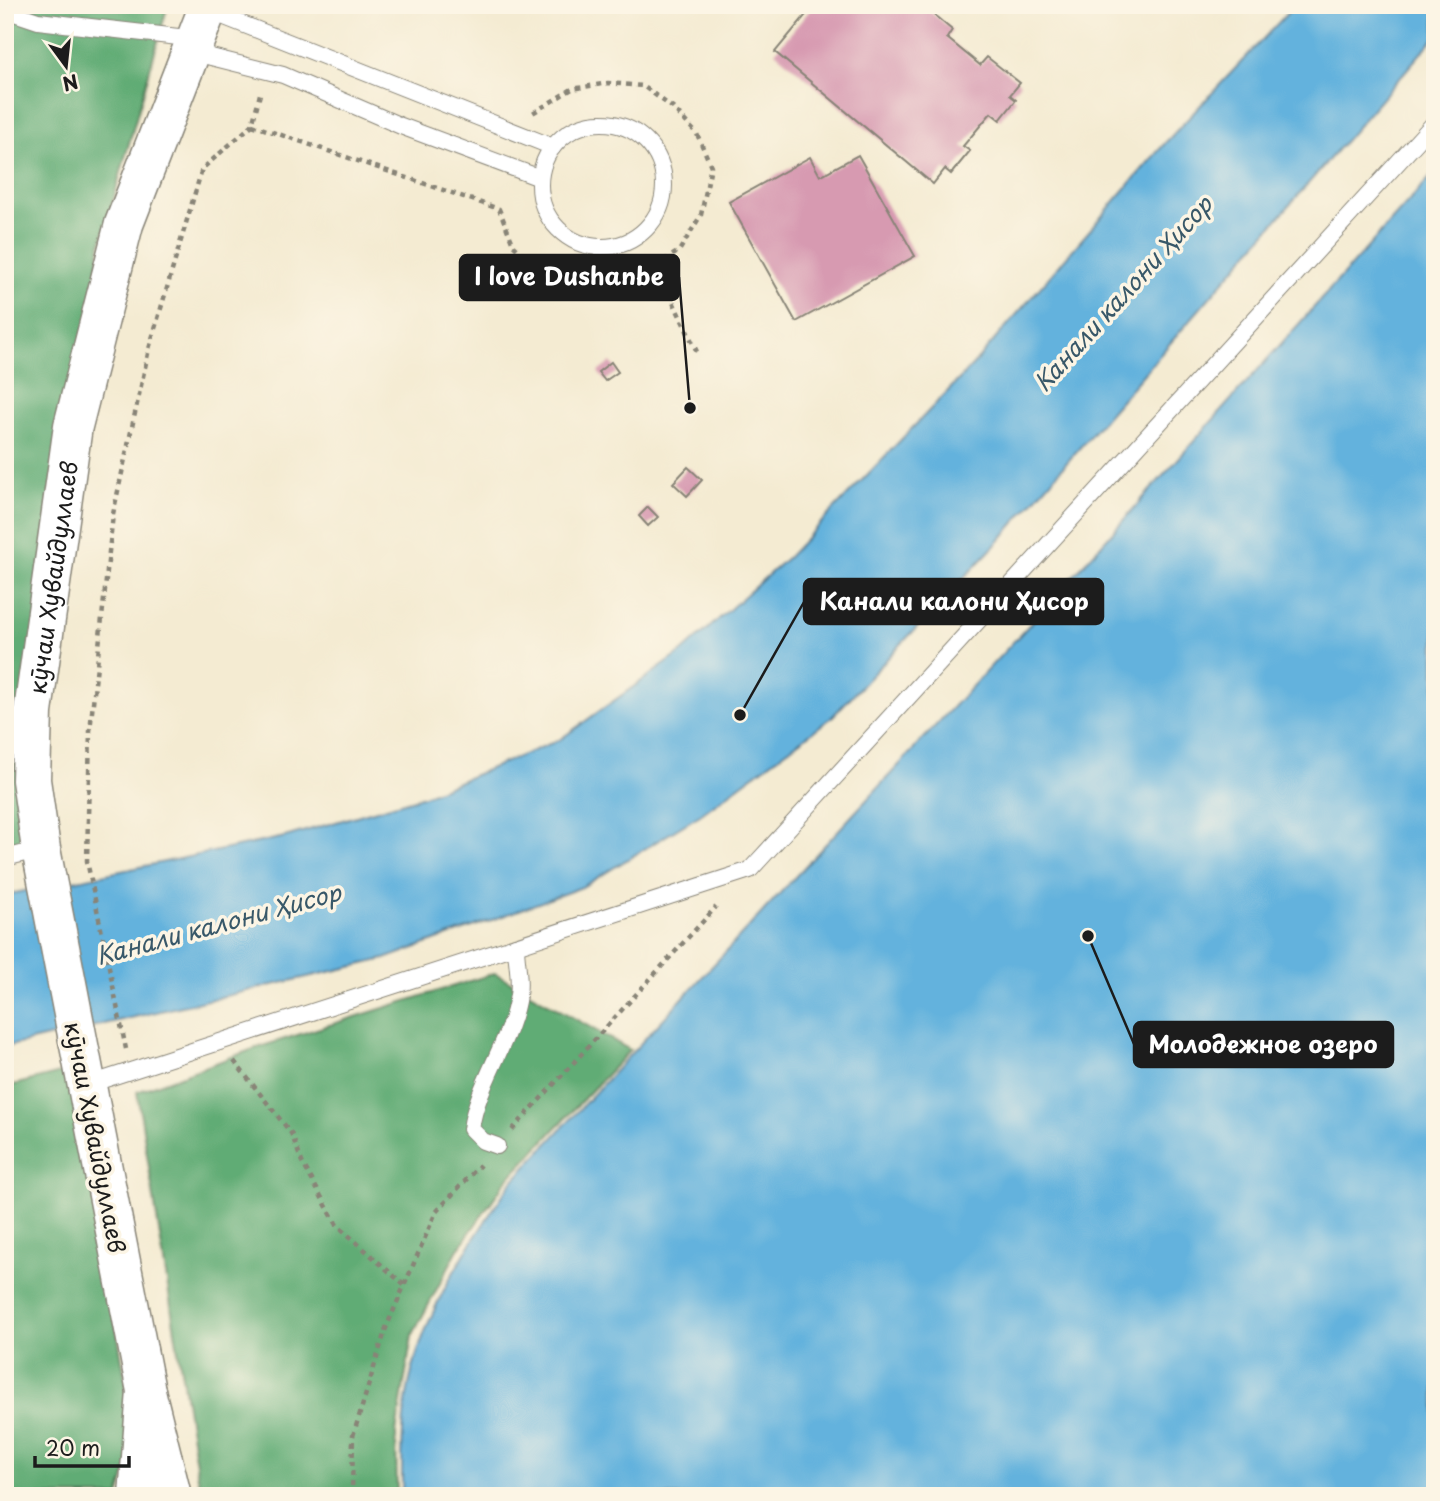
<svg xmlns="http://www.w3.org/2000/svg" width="1440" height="1501" font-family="'Playpen Sans',sans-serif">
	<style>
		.forest { fill: #61ac74; stroke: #3e6448; stroke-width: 2 }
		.water { fill: #63b2dd; stroke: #40677c; stroke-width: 2 }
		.building { fill: #d79ab1 }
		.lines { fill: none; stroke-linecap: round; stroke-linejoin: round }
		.lane-casing { stroke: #888477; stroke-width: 18 }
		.secondary-casing { stroke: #888477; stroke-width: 41 }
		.highway-casing { stroke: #888477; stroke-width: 41 }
		.path { stroke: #888477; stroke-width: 4.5; stroke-dasharray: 5 5; stroke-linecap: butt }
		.lane { stroke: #fff; stroke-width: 16 }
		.secondary { stroke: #fff; stroke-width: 38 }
		.highway { stroke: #fff; stroke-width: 38 }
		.labels { text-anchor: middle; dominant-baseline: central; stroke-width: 7; stroke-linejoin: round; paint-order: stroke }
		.street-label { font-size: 23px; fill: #1c1c1c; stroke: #fcf5e5 }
		.water-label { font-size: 24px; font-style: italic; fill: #385869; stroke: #fcf5e5 }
		.leader { fill: none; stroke: #1c1c1c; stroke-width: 2.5 }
		.callout-dot { fill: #1c1c1c; stroke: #fcf5e5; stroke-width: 2.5 }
		.callout { fill: #1c1c1c; stroke: #1c1c1c; stroke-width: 2.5 }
		.callout-label { font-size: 24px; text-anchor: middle; font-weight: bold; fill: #fff }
	</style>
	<rect width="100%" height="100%" fill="#fcf5e5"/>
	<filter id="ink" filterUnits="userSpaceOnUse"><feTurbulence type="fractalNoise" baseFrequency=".0143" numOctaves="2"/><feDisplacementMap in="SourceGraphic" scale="14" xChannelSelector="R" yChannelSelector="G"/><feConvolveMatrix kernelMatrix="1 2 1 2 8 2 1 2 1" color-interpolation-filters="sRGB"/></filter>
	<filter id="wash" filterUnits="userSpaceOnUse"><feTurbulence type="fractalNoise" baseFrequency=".00686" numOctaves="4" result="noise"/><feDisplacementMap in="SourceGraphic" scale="28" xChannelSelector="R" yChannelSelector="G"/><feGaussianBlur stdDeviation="1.57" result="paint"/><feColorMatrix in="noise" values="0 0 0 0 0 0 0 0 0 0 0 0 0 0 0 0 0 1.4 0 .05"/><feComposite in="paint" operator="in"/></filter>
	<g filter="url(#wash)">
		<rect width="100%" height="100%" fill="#f4ebd2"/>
		<g class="forest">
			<path d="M5 5H168L100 247 31 843 5 850Z"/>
			<path d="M495 973 630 1050 506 1181 457 1251 412 1336 396 1433 397 1496H201L137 1092 256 1048Z"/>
			<path d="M72 1070 136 1441 119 1496H5V1087Z"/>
		</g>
		<g class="water">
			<path d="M1295 5H1435V37L999 541 831 718 700 815 582 887 385 959 5 1047V895L285 837 424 796 559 740 682 652 788 557 973 365 1166 142Z"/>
			<path d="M1435 172V1496H402C402 1458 401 1421 409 1384 425 1309 468 1246 510 1184L1042 611Z"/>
		</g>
		<g id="blocks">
			<g class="building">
				<path d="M814 5H922L952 30 947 38 980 65 987 57 1020 83 1010 95 1016 100 1000 120 991 113 963 146 970 151 951 174 945 169 933 184 775 52Z"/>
				<path d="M858 155 915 256 796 322 729 202 810 157 820 176Z"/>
				<path d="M611 362 618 372 605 381 598 372Z"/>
				<path d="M688 467 702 480 687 496 673 483Z"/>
				<path d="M648 507 658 517 648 526 639 516Z"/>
			</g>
		</g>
	</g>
	<g filter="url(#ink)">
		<use href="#blocks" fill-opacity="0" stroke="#888477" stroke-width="2"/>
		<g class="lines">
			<g class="lane-casing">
				<g id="lane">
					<path d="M5 10 38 21 196 39"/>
					<path d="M207 10 553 147"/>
					<path d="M191 52 283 75 401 126 540 178"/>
					<circle cx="602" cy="185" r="62"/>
					<path d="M5 858 41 849"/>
					<path d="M87 1085 750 870 1435 122"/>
					<path d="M497 1146 483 1141 471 1129C477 1084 512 1039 518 995 521 980 516 961 516 946"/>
				</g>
			</g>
			<g class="secondary-casing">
				<g id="secondary">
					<path id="s1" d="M138 1496 146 1391 41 849 31 780 33 712 73 426 124 224 209 5"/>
				</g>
			</g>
			<g class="highway-casing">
				<path id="highway" d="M146 1391 172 1496"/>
			</g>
			<g class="path">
				<path d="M252 125 499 209 514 246 547 277 594 288 640 276 679 251 701 215 711 166 697 134 673 108 643 86 608 83 572 89 531 114"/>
				<path d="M656 266 699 356"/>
				<path d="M126 1049 87 861 90 731 113 514 149 349 202 169 252 125 260 94"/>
				<path d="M234 1061 291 1133 302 1162 337 1225 404 1285"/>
				<path d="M512 1130 716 907"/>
				<path d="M352 1496 353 1436 386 1328 436 1212 480 1165"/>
			</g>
			<use href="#lane" class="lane"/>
			<use href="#secondary" class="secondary"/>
			<use href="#highway" class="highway"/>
		</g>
	</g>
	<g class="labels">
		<g class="street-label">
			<text stroke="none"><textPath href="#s1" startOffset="931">кӯчаи Хувайдуллаев</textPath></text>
			<text transform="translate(96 1137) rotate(79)">кӯчаи Хувайдуллаев</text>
		</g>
		<g class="water-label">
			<text transform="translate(1122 293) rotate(-48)">Канали калони Ҳисор</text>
			<text transform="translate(218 923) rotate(-15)">Канали калони Ҳисор</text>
		</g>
	</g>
	<path class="leader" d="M690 408L679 277M740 715L804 602M1088 936L1134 1044"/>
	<g class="callout-dot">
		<circle cx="690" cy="408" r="7"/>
		<circle cx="740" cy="715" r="7"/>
		<circle cx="1088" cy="936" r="7"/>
	</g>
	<g class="callout">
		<rect x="460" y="255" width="219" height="45" rx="7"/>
		<rect x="804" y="579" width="299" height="45" rx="7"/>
		<rect x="1134" y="1022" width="259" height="45" rx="7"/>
	</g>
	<g class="callout-label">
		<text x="569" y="285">I love Dushanbe</text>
		<text x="954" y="610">Канали калони Ҳисор</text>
		<text x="1263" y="1053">Молодежное озеро</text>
	</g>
	<rect width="1440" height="1501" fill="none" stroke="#fcf5e5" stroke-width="28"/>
	<g transform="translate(66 66) rotate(165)" stroke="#fcf5e5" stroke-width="5" paint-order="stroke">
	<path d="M0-5L12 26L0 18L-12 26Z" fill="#1c1c1c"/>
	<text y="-10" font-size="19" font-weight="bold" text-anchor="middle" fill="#1c1c1c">N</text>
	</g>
	<path d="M35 1456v10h94v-10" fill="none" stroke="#1c1c1c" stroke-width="3.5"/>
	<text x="46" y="1456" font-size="21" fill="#1c1c1c" stroke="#fcf5e5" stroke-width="5" paint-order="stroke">20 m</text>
</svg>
